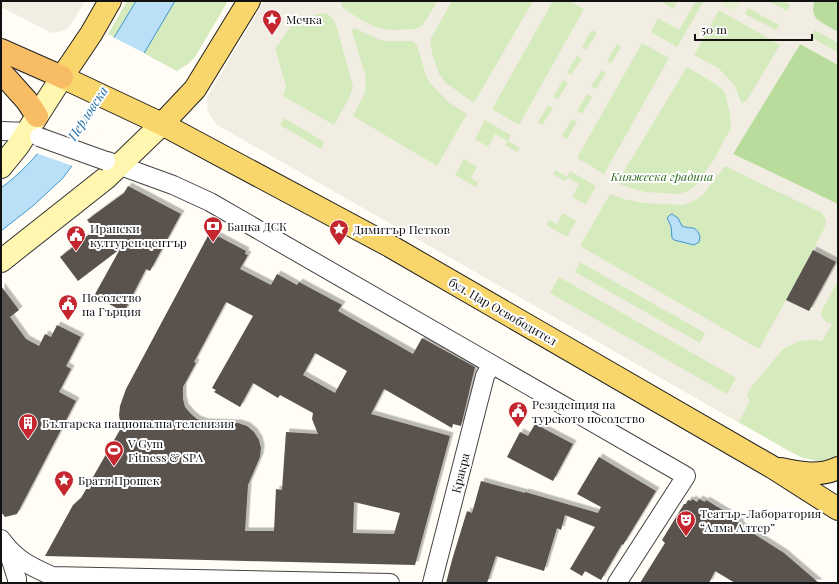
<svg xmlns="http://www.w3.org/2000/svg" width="839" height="584" font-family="'Playfair Display',serif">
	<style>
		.green { fill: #d5ebbd }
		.forest { fill: #b9dc9c }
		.pitch { fill: #e6f2cf }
		.plaza { fill: #f1ede2; fill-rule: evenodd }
		.water { fill: #b9e0f7; stroke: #3f96cf }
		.pier { fill: #fffdf5 }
		.building { fill: #5a524d; fill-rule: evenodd; filter: url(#shadow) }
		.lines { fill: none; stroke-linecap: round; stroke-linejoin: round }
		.minor-casing { stroke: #444; stroke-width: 20 }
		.secondary-casing { stroke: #333; stroke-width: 24 }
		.primary-casing { stroke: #222; stroke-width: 24 }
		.trunk-casing { stroke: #222; stroke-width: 24 }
		.minor { stroke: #fff; stroke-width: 18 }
		.secondary { stroke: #fff6b0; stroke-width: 22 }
		.primary { stroke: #f9d66b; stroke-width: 22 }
		.trunk { stroke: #f7bc64; stroke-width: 22 }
		.minor-bridge-casing { stroke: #444; stroke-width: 20; stroke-linecap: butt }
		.minor-bridge { stroke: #fff; stroke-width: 18 }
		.labels { text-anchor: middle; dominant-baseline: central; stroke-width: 4; stroke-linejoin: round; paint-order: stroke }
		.poi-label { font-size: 12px; fill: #111; stroke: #fff; text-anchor: start }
		.park-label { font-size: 12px; font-style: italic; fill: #2f6b1f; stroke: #fff }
		.street-label { font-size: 12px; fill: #111; stroke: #fff }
		.water-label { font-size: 13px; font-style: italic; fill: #1768a6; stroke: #fff }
	</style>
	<defs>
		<filter id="shadow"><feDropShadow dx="3.5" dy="-3.5" stdDeviation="0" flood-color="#0004"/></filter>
	</defs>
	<rect width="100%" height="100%" fill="#fffdf5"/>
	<g class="green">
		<path d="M127 1H228L195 57 188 64 177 71 108 34Z"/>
		<path d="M312 1H838V458L821 462 801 457 789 451 254 145 282 96 286 87 275 49 290 27Z"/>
	</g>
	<g class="forest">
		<path d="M814 1H838V32C826 25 808 18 814 1Z"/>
		<path d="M801 43 838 65V204L733 154Z"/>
	</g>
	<path class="pitch" d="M723 1H740L734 11 722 4Z"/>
	<g class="plaza">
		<path d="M1 1H85L72 23 66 30 52 33 1 7Z"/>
		<path d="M264 1H340L343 8 358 18 378 28 389 30 414 29 422 26 438 1H452L430 40 432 53 439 74 446 83 474 103 533 1H553L492 109 519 125 584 9 570 1H660L673 9 678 1H696L679 30 658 18 651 32 677 47 704 1H723L722 4 734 11 740 1H768L787 11 790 5 782 1H814L813 10 814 16 817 20 838 32V43L815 30 811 37 838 53V65L800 44 733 154 838 204V281L823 308 821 315 826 322 832 324 822 341 811 340 799 341 783 349 751 387 747 395 750 401 739 422 217 125 209 114 207 108 208 96ZM748 8 779 25 776 30 745 14ZM719 10 780 45 747 100 743 103 741 102 735 86 725 75 718 68 694 55ZM325 13 329 15 333 19 337 28 353 87 349 98 334 125 283 96 286 87 275 49 290 27 317 14ZM355 28 377 39 385 41H412L417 45 426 76 431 84 448 102 467 114 437 166 353 116 364 95 366 87 365 74 352 32V29ZM592 30 597 33 586 50 582 47ZM642 43 669 58 604 174 577 158ZM617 44 621 47 611 64 607 61ZM577 56 582 59 571 75 567 72ZM687 67 714 83 723 90 726 97 730 113 731 128 713 161 696 185 688 191 679 194 645 192 627 187 617 183ZM602 70 606 73 596 89 591 86ZM563 80 568 83 558 99 553 97ZM587 94 592 97 582 114 577 111ZM548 105 553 108 542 125 538 122ZM284 118 324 142 321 149 280 125ZM572 119 577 122 567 139 562 136ZM485 120 511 135 508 141 520 148 517 152 505 145 507 141 495 134 488 147 475 139ZM464 159 477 167 471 178 478 182 476 187 455 175ZM725 166 822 213 826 220 825 227 813 250 835 262 809 311 786 300 759 349 580 246 610 194 627 200 644 203 684 205 694 201 704 194ZM555 170 567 177 570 171 596 186 586 204 572 197 579 184 568 177 565 181 553 174ZM563 213 576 221 567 237 546 225 549 220 557 224ZM580 262 705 333 700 343 575 272ZM559 277 736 378 727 394 550 293Z"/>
	</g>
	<g class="water">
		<path d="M136 1H175L101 126 63 178 34 205 1 231V188C39 160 64 120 88 80 104 54 120 28 136 1Z"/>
		<path d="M672 214 678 218 682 226C692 230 696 224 700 237L699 242 694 245 674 240 672 238 671 226 667 218 670 215Z"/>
	</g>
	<path class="pier" d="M113 37 146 54 102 127 73 166 36 153 67 110Z"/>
	<g class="building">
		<path d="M128 186 181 214 150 271 146 269 124 312 94 296 120 249 78 281 60 257 95 230 87 220 124 193Z"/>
		<path d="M210 232 246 251 245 254 248 255 240 269 271 285 277 274 297 285 299 282 342 305 338 311 413 354 422 338 475 367 461 426 453 424 452 428 384 389 371 414 450 436 415 565 45 556 73 505 81 498 121 428 119 415 120 406 126 389ZM226 302 253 316 212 388 216 390 214 392 240 407 253 383 278 398 280 395 313 413 312 419 318 434 286 432 282 490 276 489 274 531H245L248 485 260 457 261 448 259 440 254 432 247 426 238 423 205 422 197 419 191 414 185 407 183 399V387L196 363 194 362ZM315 353 347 371 335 393 303 375ZM354 502 400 513 394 534 353 533Z"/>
		<path d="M813 250 836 262 809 311 786 300Z"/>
		<path d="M1 286 19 310 10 317 26 339 39 346 45 334 51 337 57 325 81 337 66 366 71 369 59 392 76 401 17 514 5 517 1 512Z"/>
		<path d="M535 424 573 444 553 481 507 457 520 432 528 436Z"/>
		<path d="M599 457 656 491 623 545 622 544 601 580 585 571 582 576 570 569 595 527 565 515 561 530 557 528 544 571 496 556 487 583H446L452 560 467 511 472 513 481 481 525 493V492L598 513 601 507 577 494Z"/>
		<path d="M692 499 697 502 699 499 705 502 706 500 736 518 735 520 741 523 740 525 784 553 819 583H735L715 571 709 583H640L665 543 662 540 684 504H686L688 500 691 501Z"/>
	</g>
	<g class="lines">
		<g class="minor-casing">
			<g id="minor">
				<path d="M1 131 27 132 39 136"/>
				<path d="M107 161 173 185 210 202 686 476 617 583"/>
				<path d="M1 539C16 560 30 566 52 576L390 583"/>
				<path d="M7 548 17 579V583"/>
				<path d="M432 583 485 376 491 365"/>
			</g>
		</g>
		<g class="secondary-casing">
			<g id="secondary">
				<path d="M1 167 18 146 62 77"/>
				<path d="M1 261 106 178 162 124"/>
			</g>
		</g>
		<g class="primary-casing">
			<g id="primary">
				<path d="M110 1 91 34 62 77 162 124 390 246 772 467 838 509"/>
				<path d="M162 124 195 89 249 1"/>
				<path d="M781 469C800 473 820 477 838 468"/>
			</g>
		</g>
		<g class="trunk-casing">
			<g id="trunk">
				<path d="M1 50 62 77"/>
				<path d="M1 72 27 101 37 116"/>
			</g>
		</g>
		<use href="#minor" class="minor"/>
		<use href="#secondary" class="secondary"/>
		<use href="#primary" class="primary"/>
		<use href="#trunk" class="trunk"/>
		<g class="minor-bridge-casing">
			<path id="minor-bridge" d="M39 137 106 161"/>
		</g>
		<use href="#minor-bridge" class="minor-bridge"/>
	</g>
	<defs>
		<g id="sight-pin" transform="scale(1)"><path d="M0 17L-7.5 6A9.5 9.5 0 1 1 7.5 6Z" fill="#c4262e" stroke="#fff"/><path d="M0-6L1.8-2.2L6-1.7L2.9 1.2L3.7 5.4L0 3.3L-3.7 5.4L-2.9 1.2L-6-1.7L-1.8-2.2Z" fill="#fff"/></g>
		<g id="bank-pin" transform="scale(1)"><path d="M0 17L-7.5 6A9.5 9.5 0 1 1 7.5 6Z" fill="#c4262e" stroke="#fff"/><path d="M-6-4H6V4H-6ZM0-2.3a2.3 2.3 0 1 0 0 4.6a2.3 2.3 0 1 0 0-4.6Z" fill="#fff"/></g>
		<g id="civic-pin" transform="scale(1)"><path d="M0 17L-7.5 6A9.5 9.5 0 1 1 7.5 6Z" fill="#c4262e" stroke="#fff"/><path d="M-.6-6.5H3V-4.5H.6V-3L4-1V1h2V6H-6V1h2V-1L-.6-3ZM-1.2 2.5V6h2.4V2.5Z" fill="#fff"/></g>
		<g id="building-pin" transform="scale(1)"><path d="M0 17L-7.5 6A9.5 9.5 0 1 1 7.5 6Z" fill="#c4262e" stroke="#fff"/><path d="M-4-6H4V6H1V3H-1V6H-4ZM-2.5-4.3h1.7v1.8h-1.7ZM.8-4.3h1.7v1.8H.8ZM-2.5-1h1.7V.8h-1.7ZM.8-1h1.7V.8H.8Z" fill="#fff"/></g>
		<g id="stadium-pin" transform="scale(1)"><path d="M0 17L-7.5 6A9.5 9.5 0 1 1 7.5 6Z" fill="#c4262e" stroke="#fff"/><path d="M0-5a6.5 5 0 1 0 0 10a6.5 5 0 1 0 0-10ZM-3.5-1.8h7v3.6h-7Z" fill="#fff"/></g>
		<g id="theatre-pin" transform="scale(1)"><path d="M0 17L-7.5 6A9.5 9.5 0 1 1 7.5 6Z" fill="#c4262e" stroke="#fff"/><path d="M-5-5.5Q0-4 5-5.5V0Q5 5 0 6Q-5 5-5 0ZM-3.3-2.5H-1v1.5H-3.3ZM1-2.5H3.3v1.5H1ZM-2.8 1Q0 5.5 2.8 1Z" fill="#fff"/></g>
	</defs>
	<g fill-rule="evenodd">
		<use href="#sight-pin" x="272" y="19"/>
		<use href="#bank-pin" x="213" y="226"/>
		<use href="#sight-pin" x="339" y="229"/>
		<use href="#civic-pin" x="76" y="235"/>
		<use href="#civic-pin" x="68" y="304"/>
		<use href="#civic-pin" x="518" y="411"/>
		<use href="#building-pin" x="28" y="423"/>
		<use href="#stadium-pin" x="114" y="450"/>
		<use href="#sight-pin" x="64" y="480"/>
		<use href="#theatre-pin" x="686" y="520"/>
	</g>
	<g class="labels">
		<g class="poi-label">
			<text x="286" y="19">Мечка</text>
			<text x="227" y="226">Банка ДСК</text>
			<text x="90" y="228">Ирански<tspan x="90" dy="14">културен център</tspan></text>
			<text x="353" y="229">Димитър Петков</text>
			<text x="82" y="297">Посолство<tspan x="82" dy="14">на Гърция</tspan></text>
			<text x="532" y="404">Резиденция на<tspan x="532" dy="14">турското посолство</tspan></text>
			<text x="42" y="423">Българска национална телевизия</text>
			<text x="128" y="443">V Gym<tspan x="128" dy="14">Fitness &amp; SPA</tspan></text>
			<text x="78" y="480">Братя Прошек</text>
			<text x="700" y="513">Театър-Лаборатория<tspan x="700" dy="14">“Алма Алтер”</tspan></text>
		</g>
		<g class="park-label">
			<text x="662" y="176">Княжеска градина</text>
		</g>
		<g class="street-label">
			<text transform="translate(503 311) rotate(30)">бул. Цар Освободител</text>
			<text transform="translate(460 473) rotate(-76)">Кракра</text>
		</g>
		<g class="water-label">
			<text transform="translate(87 113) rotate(-57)">Перловска</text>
		</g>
	</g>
	<rect width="839" height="584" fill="none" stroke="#111111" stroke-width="4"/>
	<path d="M695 34v6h117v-6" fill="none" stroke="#111111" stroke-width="2"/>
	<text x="701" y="34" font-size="12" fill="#111111" stroke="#ffffff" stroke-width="3" paint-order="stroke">50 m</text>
</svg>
